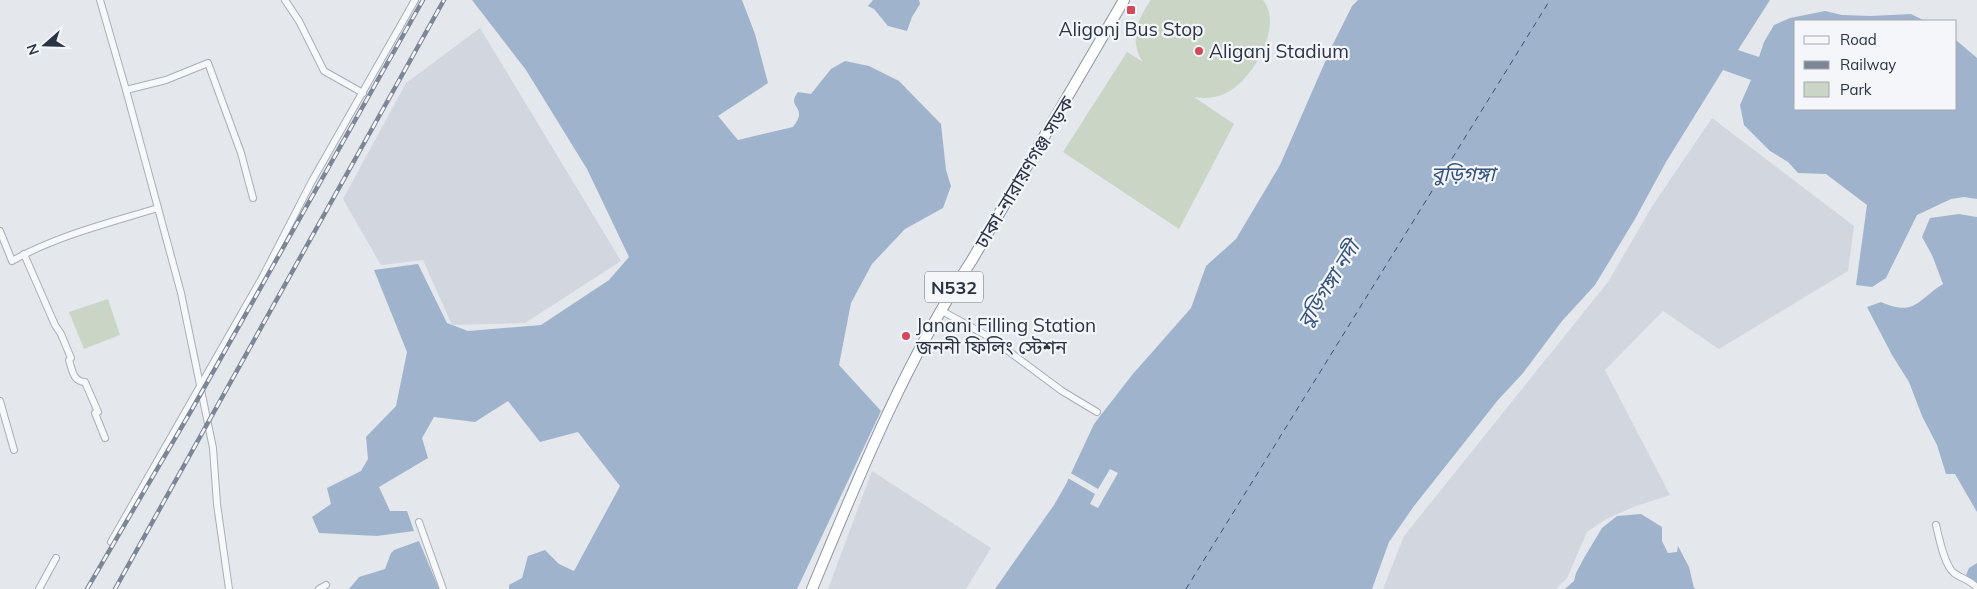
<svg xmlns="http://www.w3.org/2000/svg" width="1977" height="589" font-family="Mulish,'Noto Sans Bengali',sans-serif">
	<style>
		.built { fill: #d2d6de }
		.green { fill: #c9d6c5 }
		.water { fill: #9fb4cc }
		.pier { fill: #e4e7ec }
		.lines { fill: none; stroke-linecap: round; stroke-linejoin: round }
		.ferry { stroke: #34527a; stroke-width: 1; stroke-dasharray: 6 5; stroke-linecap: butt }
		.minor-casing { stroke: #a9aeb7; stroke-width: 8 }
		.trunk-casing { stroke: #8b94a3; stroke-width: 12 }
		.minor { stroke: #f7f8fa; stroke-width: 6 }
		.trunk { stroke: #fff; stroke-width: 10 }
		.rail-casing { stroke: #7d8696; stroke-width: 4.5 }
		.rail { stroke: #f4f6f9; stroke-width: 2.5; stroke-dasharray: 8; stroke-linecap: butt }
		.poi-dot { fill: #d1495b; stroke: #f4f6f9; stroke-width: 2 }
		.labels { text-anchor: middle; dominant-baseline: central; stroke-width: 4.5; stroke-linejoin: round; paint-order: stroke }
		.shield { fill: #f4f6f9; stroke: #676e7b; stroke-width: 1 }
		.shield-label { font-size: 18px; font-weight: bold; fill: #2b3445 }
		.poi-label { font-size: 19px; fill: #2b3445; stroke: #f4f6f9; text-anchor: start }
		.street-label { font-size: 19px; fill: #2b3445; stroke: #f4f6f9 }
		.water-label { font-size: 20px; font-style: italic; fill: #34527a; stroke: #f4f6f9 }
	</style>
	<rect width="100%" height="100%" fill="#e4e7ec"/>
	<g class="built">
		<path d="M480 28 621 261 525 323 452 325 423 260 381 265 343 199 406 83Z"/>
		<path d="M1712 118 1854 226 1848 271 1719 349 1663 311 1605 370 1670 495 1636 506 1606 519 1587 532 1567 578 1556 589H1383L1404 536 1608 282 1653 205Z"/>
		<path d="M872 471 991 548 966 589H828Z"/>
	</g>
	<g class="green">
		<path d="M1151 0H1263C1284 25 1253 79 1228 92 1217 98 1206 99 1194 97L1234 124 1179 229 1063 152 1127 52 1143 62C1129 41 1137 19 1151 0Z"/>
		<path d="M108 299 120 335 84 349 69 312Z"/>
	</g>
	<g class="water">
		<path d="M472 0H742L755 34 768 83 718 116 738 140 793 127C795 124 798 120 799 116 800 105 788 105 798 92L811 94 831 69 845 61 869 66 899 81 941 124 946 170 951 186 943 208 905 229 872 264 851 303 839 365 881 411 797 589H509V585L522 578 528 556 545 550 559 564 574 571 620 486 578 432 540 442 508 401 475 422 434 417 422 438 428 458 379 487 390 511H407L414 531 377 536 319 533 312 517 331 504 327 488 361 471 368 459 366 437 396 406 407 352 374 270 418 264 447 323 468 331 541 325 609 280 629 257 587 169 526 70Z"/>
		<path d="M873 0H919L920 4 912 17 907 31 888 26 874 9 868 6Z"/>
		<path d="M1358 0H1770L1738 50 1759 57 1764 42 1774 25 1790 18 1825 11 1842 15 1871 16 1911 14 1925 21H1796V109H1956V40L1977 58V199L1964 197 1951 199 1917 215 1886 278 1872 287 1856 285 1867 205 1826 174 1798 173 1788 162 1770 151 1744 125 1740 105 1751 80 1723 70 1666 162 1635 219 1595 285 1562 321 1523 373 1498 400 1414 506 1389 542 1372 589H995L1054 505 1066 484 1094 424 1132 375 1191 308 1206 266 1236 239 1280 165 1332 46 1352 6Z"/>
		<path d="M1959 214 1977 217V512L1955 474H1946L1937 445 1922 416 1909 382 1892 355 1867 307 1881 302C1916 317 1917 300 1943 284L1932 255 1922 237 1930 218Z"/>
		<path d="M1641 514 1662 527V541L1668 553 1677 552 1678 546 1689 567 1694 588 1696 589H1565L1574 581 1576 573 1584 558 1602 528 1617 516Z"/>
		<path d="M419 541 439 589H349L359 577 385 569 391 553 394 550Z"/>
		<path d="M1977 563V586L1966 575 1969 568Z"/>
	</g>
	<path class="pier" d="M1110 469 1118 473 1098 508 1090 504 1095 494 1066 477 1069 472 1098 489Z"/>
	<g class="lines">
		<path class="ferry" d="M1186 589 1550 0"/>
		<g class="minor-casing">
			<g id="minor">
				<path d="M100 0 126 90 181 293 213 448 217 504 229 589"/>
				<path d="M285 0 299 21 324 71 363 93"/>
				<path d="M126 90 166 80 208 63 241 153 253 198"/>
				<path d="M0 231 12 261C56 236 109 223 158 208"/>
				<path d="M24 254 55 325 61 334 71 358 69 360C72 369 73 382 85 382L98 412 95 413 105 438"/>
				<path d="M942 311 991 338 1062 391 1097 412"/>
				<path d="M0 401 14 450"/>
				<path d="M419 522 443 589"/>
				<path d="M1936 525C1939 537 1944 565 1954 573 1962 579 1971 580 1977 588"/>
				<path d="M111 542 263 276 312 181 415 0"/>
				<path d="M39 589 56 558"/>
				<path d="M319 589 326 585"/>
			</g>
		</g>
		<g class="trunk-casing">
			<path id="trunk" d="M812 589C859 476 905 362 972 260L1124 0"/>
		</g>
		<use href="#minor" class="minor"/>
		<use href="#trunk" class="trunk"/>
		<g class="rail-casing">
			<g id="rail">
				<path d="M87 589 191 411 423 0"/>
				<path d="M115 589 444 0"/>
			</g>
		</g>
		<use href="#rail" class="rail"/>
	</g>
	<g class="poi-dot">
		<rect x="1126" y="5" width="10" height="10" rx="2.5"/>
		<circle cx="1199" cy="51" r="5"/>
		<circle cx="906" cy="336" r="5"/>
	</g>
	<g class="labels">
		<rect class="shield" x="925" y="271.5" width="58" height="31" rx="4"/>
		<g class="shield-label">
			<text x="954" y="287">N532</text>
		</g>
		<g class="poi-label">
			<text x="1131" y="29" text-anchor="middle">Aligonj Bus Stop</text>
			<text x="1209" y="51">Aliganj Stadium</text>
			<text x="916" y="325">Janani Filling Station<tspan x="916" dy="22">জননী ফিলিং স্টেশন</tspan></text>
		</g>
		<g class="street-label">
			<text transform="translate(1024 172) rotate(-59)">ঢাকা-নারায়ণগঞ্জ সড়ক</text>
		</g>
		<g class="water-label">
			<text x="1463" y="173">বুড়িগঙ্গা</text>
			<text transform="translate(1328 284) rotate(-58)">বুড়িগঙ্গা নদী</text>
		</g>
	</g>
	<rect x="1794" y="20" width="162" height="90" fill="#f4f6f9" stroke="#a4a8b1"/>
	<rect x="1804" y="36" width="25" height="8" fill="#f7f8fa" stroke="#a4a8b1"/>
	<text x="1840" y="45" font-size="15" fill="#2b3445">Road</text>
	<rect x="1804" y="61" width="25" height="8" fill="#7d8696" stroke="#a4a8b1"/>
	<text x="1840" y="70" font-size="15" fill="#2b3445">Railway</text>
	<rect x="1804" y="82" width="25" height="15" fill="#c9d6c5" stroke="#a4a8b1"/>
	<text x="1840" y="95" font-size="15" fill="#2b3445">Park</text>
	<g transform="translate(45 45) rotate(250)" stroke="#f4f6f9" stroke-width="4" paint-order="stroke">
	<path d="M0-4L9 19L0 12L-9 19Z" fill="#2b3445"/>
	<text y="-8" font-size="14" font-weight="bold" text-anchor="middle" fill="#2b3445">N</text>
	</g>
</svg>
